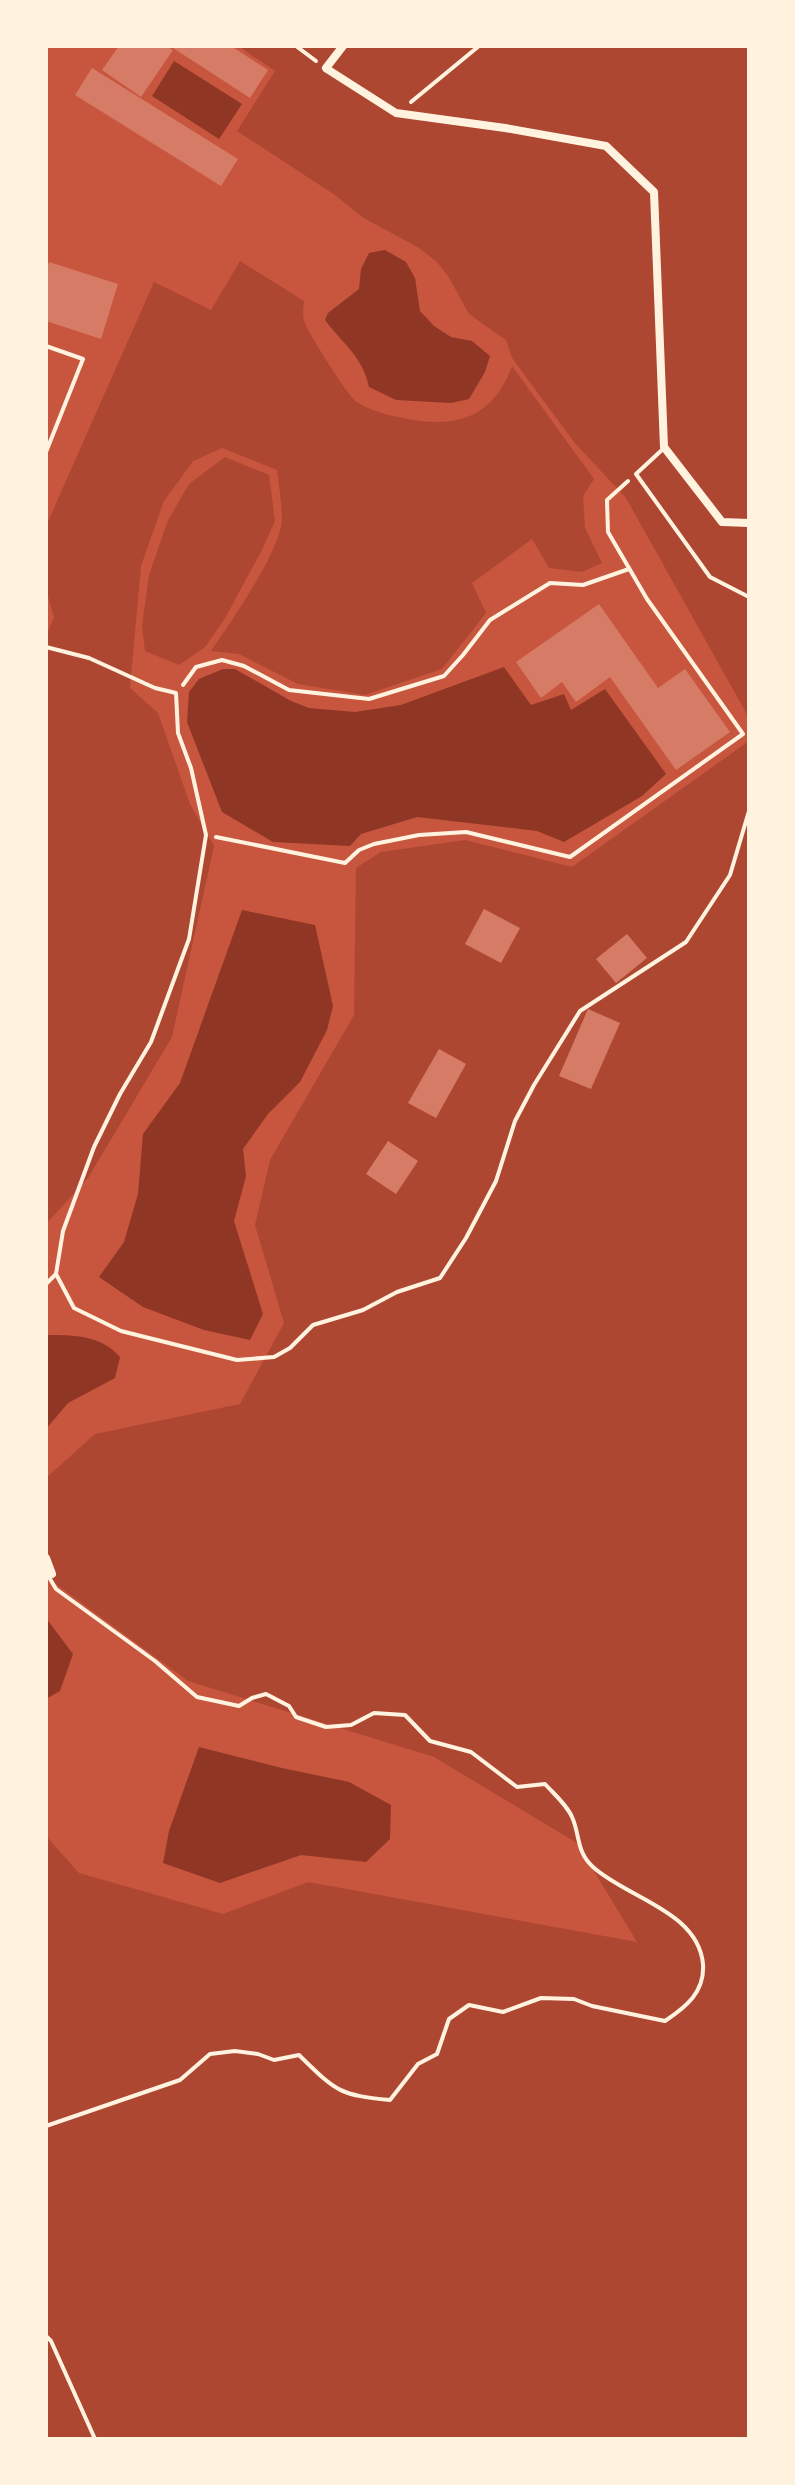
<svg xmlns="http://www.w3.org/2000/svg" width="795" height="2485" font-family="Lato,sans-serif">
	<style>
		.green { fill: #ae4732 }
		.water { fill: #8f3625 }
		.building { fill: #d67c66 }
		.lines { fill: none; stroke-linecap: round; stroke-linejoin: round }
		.path { stroke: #fff3e0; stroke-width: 4 }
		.service { stroke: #fff3e0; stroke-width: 4 }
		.minor { stroke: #fff3e0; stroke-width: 8 }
	</style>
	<rect width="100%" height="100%" fill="#c8553d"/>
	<g class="green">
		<path d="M238 46H749V718L626 498 574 442 512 358 506 340 469 314 448 276 437 262 419 248 362 217 335 195 237 131 275 71Z"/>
		<path d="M240 261 304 301C304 306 302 315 304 320 306 330 349 398 357 402 371 411 387 415 403 418 456 429 492 419 512 366L594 479 583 496 585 528 602 563 582 572 549 568 532 539 472 583 486 613 442 669 365 695 298 684 239 654 211 651C230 623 280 552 282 520 282 504 279 486 277 470L222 448 193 461 164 501 141 566 130 688 158 713 190 804 214 846 172 1037 88 1178 46 1224V637L54 617 46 590V526L154 282 211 310Z"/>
		<path d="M225 457 269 475 275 521 262 550 224 620 205 647 179 665 145 651 142 626 149 575 168 520 189 484Z"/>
		<path d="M749 741V2439H46V1836L79 1873 223 1914 308 1882 637 1942 577 1843 434 1757 188 1681 46 1577V1478L95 1434 240 1404 284 1323 255 1225 270 1160 354 1015 356 868 381 852 465 840 572 867Z"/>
	</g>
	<g class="water">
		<path d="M174 61 242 104 219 139 152 96Z"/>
		<path d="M385 250 406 262 415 278 420 311 434 326 451 337 472 341 490 356 485 372 469 399 451 403 396 400 369 387C363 357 343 344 325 320L328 313 359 289 361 269 369 253Z"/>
		<path d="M504 667 531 705 564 694 571 710 605 689 666 774 642 796 564 842 537 831 417 817 361 834 350 846 273 842 222 812 187 722 189 692 199 679 223 669H235L291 701 309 708 355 712 401 705Z"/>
		<path d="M242 910 315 925 333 1006 327 1030 300 1082 268 1114 243 1149 246 1176 234 1221 263 1314 250 1340 204 1330 143 1307 99 1277 124 1242 138 1194 143 1134 180 1083Z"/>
		<path d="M46 1335C73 1335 101 1335 120 1357L115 1378 68 1403 46 1429Z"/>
		<path d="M46 1618 73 1654 60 1691 46 1699Z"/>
		<path d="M199 1747 282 1768 349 1782 391 1805 390 1839 366 1862 301 1855 220 1883 163 1863 169 1831Z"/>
	</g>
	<g class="building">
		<path d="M119 46H166L173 50 141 97 102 70Z"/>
		<path d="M170 46H231L268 70 250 98Z"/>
		<path d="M92 68 238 159 221 186 75 95Z"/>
		<path d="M49 262 118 284 101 339 46 321V272Z"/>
		<path d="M599 604 658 688 685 669 730 732 676 770 610 677 576 702 562 682 541 698 516 662Z"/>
		<path d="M484 909 520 928 501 963 465 944Z"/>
		<path d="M627 934 647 958 616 983 596 959Z"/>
		<path d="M588 1009 620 1023 591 1089 559 1076Z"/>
		<path d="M439 1049 466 1064 436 1118 408 1103Z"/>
		<path d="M388 1141 418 1161 396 1194 366 1174Z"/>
	</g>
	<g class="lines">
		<g class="path">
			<path d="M296 46 316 61"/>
			<path d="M411 102 479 46"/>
			<path d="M183 685 196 667 222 660 244 666 289 690 369 699 444 676 463 655 490 620 550 583 583 585 629 569"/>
			<path d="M216 837 345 863 359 850 374 844 419 835 466 832 570 857 743 734 647 599 608 532 607 500 628 481"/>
		</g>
		<g class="service">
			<path d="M46 346 83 359 46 452"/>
			<path d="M663 449 636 474 710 577 749 597"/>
			<path d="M46 647 89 658 155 688 176 693 178 733 191 768 206 835 189 939 151 1042 120 1094 94 1147 63 1231 56 1274 74 1308 121 1331 237 1360 274 1357 290 1348 313 1325 363 1310 397 1292 440 1278 466 1238 496 1181 515 1121 534 1085 580 1011 686 942 730 875 749 811"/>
			<path d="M46 1284 56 1274"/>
			<path d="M46 1572 56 1589 155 1661 197 1697 239 1706 252 1698 266 1694 289 1706 296 1717 326 1727 351 1725 374 1713 405 1715 430 1741 471 1752 517 1787 545 1784C554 1794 567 1805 572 1817 580 1834 576 1852 593 1867 627 1898 698 1911 703 1964 705 1992 686 2007 665 2021L592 2006 574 1999 541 1998 503 2012 469 2005 449 2019 437 2054 418 2064 390 2100C338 2095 336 2091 299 2055L274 2060 258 2054 235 2051 210 2054 180 2080 46 2126"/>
			<path d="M46 2336 51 2341 95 2439"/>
		</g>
		<g class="minor">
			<path d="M326 68 343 46"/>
			<path d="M327 69 396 113 505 128 606 146 654 192 664 447 722 522 749 523"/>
			<path d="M46 1558 52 1574"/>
		</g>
	</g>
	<rect width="795" height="2485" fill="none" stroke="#fff3e0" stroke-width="96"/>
</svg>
